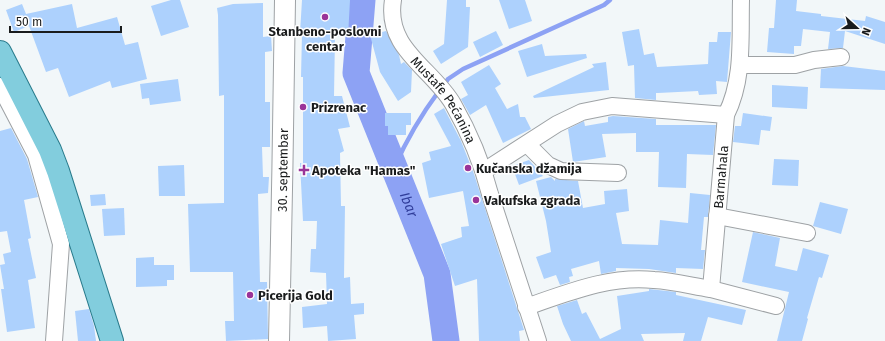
<svg xmlns="http://www.w3.org/2000/svg" width="885" height="341" font-family="'Fira Sans',sans-serif">
	<style>
		.lines { fill: none; stroke-linecap: round; stroke-linejoin: round }
		.stream { stroke: #8da2f4; stroke-width: 4.5 }
		.river { stroke: #8da2f4; stroke-width: 27 }
		.building { fill: #add1fd }
		.minor-casing { stroke: #9ea2a5; stroke-width: 18 }
		.tertiary-casing { stroke: #9ea2a5; stroke-width: 22 }
		.primary-casing { stroke: #287a8b; stroke-width: 24 }
		.minor { stroke: #fff; stroke-width: 16 }
		.tertiary { stroke: #fff; stroke-width: 20 }
		.primary { stroke: #82cddd; stroke-width: 22 }
		.poi-dot { fill: #9a3499; stroke: #fff; stroke-width: 1.5 }
		.labels { text-anchor: middle; dominant-baseline: central; stroke-width: 3; stroke-linejoin: round; paint-order: stroke }
		.poi-label { font-size: 13px; font-weight: bold; fill: #1a1c1d; stroke: #fff; text-anchor: start }
		.street-label { font-size: 13px; fill: #1a1c1d; stroke: #fff }
		.water-label { font-size: 14px; font-style: italic; fill: #303d9a; stroke: #fff }
	</style>
	<rect width="100%" height="100%" fill="#f2f7f9"/>
	<g class="lines">
		<g class="stream">
			<path d="M444 85 448 79 463 69 604 5 610 0"/>
			<path d="M394 168C406 141 421 115 439 91"/>
		</g>
		<path class="river" id="s1" d="M362 0 356 73 437 274 446 341"/>
	</g>
	<g class="building">
		<path d="M171 0H180L189 27 161 36 151 6Z"/>
		<path d="M302 0H350L348 37 335 36 334 96H342L350 127 338 129 344 151 340 153 341 206H345L344 278 350 277 351 304 364 303V314L354 315 356 339 328 341 327 326 303 328 302 307 327 304 326 273 310 272 311 249H316L317 221H303L300 163H303V77H301L302 34 300 33Z"/>
		<path d="M447 0H466V7H470L468 47 441 64 433 51 444 44Z"/>
		<path d="M499 0H525L532 21 509 29Z"/>
		<path d="M776 0H797L796 11 821 14V16L865 21 866 16 885 22V44L845 31 843 48 828 49 830 32 803 29 801 46H794V54L767 52 769 28H774Z"/>
		<path d="M263 3V37L271 36 272 51 265 52V102H270V147H262L263 177H269L268 193 258 194 260 282H267L268 339 226 341 225 321H234L233 272H190L188 204 224 203V95L219 96 218 15 217 8 233 4Z"/>
		<path d="M22 4 26 14 72 4 77 28 117 17 125 45 138 42 147 79 112 88 110 81 69 97 58 68 46 72 29 26 14 32 6 10Z"/>
		<path d="M639 29 644 55 654 53 657 67 708 64 709 42H717L718 32H731L727 82 716 81 717 94 699 95 698 91 658 93H656V100L635 98 634 65 628 66 622 32Z"/>
		<path d="M386 31 399 55 401 64 404 62 412 70 411 92 398 101 380 72 370 35Z"/>
		<path d="M496 31 503 45 480 57 473 42Z"/>
		<path d="M542 44 545 56 586 54 587 58 527 77 518 51Z"/>
		<path d="M606 62 609 90 534 98 533 96 594 67 592 64Z"/>
		<path d="M489 65 501 84 495 88 507 109 518 104 520 117H525L531 129 503 143 486 105 470 115 461 99 468 95 461 82Z"/>
		<path d="M843 66 885 71V90L820 88 821 69Z"/>
		<path d="M178 79 181 101 150 105 149 98 142 99 140 84Z"/>
		<path d="M772 85 808 87 807 109 772 107Z"/>
		<path d="M444 108 461 141 474 174 524 330 519 331 520 341H479L477 279 455 286 441 244 462 237 461 227 469 226 463 191 429 198 422 163 431 160 429 152 451 146 434 114Z"/>
		<path d="M385 113H411V125H406V135H388V126H385Z"/>
		<path d="M743 113 772 117 770 131 761 130 759 145 733 142 735 126H741Z"/>
		<path d="M613 116 656 119V125H716L713 155 687 154 686 188 658 187 659 152H636V133L602 134 606 157 573 162 568 129 584 121 585 126 608 122V117Z"/>
		<path d="M11 128 27 159 38 197 24 200 31 238 28 239 36 278 28 280 35 328 7 332 1 289H4L0 265 5 264 3 254 11 252 7 231 0 232V131Z"/>
		<path d="M774 159 799 160 798 186 772 185Z"/>
		<path d="M529 160 543 176 519 185 512 166Z"/>
		<path d="M184 165 185 196H159L158 166Z"/>
		<path d="M551 177 555 181V179L578 181 583 208 605 204 604 191 627 189 629 211 616 213 622 244 658 245 660 220 688 223 690 193 710 195 708 217H704L701 250H705L703 269 676 268V273L649 269 616 268V271L601 274 599 261 571 269 573 276 569 277 570 282 560 285 556 275 544 279 536 257 551 252 546 221 536 181Z"/>
		<path d="M105 194 106 205 91 206 90 195Z"/>
		<path d="M820 202 848 209 841 234 813 226Z"/>
		<path d="M124 208 125 235 104 236 102 209Z"/>
		<path d="M753 232 780 238 775 266 797 271 803 248 829 255 822 278 819 277 807 318 808 319 802 341H777L789 292 742 282Z"/>
		<path d="M154 257V265H174V280H167V286L136 287V258Z"/>
		<path d="M649 289 676 292V295L746 310 742 325 708 317 701 341H683L685 333 641 334 644 341H571L563 324 557 306 577 300 582 314 586 312 600 339 621 329 617 296 649 291Z"/>
		<path d="M89 309 94 326 96 341H78L75 311Z"/>
	</g>
	<g class="lines">
		<g class="minor-casing">
			<g id="minor">
				<path id="s2" d="M393 0C385 49 432 68 453 104 469 132 482 163 490 194L538 341"/>
				<path d="M741 0C740 39 744 79 726 115L711 289 776 306"/>
				<path d="M741 65H795L814 60 841 57"/>
				<path d="M0 86 36 155 61 244 54 341"/>
				<path d="M527 144 548 165 561 171 618 173"/>
				<path d="M484 171 557 124 582 112 612 106 726 115"/>
				<path d="M717 216 807 233"/>
				<path d="M526 307C567 293 610 275 654 280 673 281 692 286 711 289"/>
			</g>
		</g>
		<g class="tertiary-casing">
			<g id="tertiary">
				<path id="s3" d="M279 341C282 227 283 114 285 0"/>
			</g>
		</g>
		<g class="primary-casing">
			<path id="primary" d="M0 52 50 150 58 171 112 341"/>
		</g>
		<use href="#minor" class="minor"/>
		<use href="#tertiary" class="tertiary"/>
		<use href="#primary" class="primary"/>
	</g>
	<g class="poi-dot">
		<circle cx="325" cy="17" r="4"/>
		<circle cx="303" cy="107" r="4"/>
		<circle cx="468" cy="168" r="4"/>
		<path d="M302 164h4v4h4v4h-4v4h-4v-4h-4v-4h4z"/>
		<circle cx="476" cy="200" r="4"/>
		<circle cx="250" cy="295" r="4"/>
	</g>
	<g class="labels">
		<g class="poi-label">
			<text x="325" y="31" text-anchor="middle">Stanbeno-poslovni<tspan x="325" dy="15">centar</tspan></text>
			<text x="311" y="107">Prizrenac</text>
			<text x="476" y="168">Kučanska džamija</text>
			<text x="312" y="170">Apoteka "Hamas"</text>
			<text x="484" y="200">Vakufska zgrada</text>
			<text x="258" y="295">Picerija Gold</text>
		</g>
		<g class="street-label">
			<text stroke="none"><textPath href="#s2" startOffset="116">Mustafe Pećanina</textPath></text>
			<text stroke="none"><textPath href="#s3" startOffset="171">30. septembar</textPath></text>
			<text transform="translate(721 177) rotate(-85)">Barmahala</text>
		</g>
		<g class="water-label">
			<text stroke="none"><textPath href="#s1" startOffset="215">Ibar</textPath></text>
		</g>
	</g>
	<g transform="translate(857 28) rotate(111)" stroke="#ffffff" stroke-width="3" paint-order="stroke">
	<path d="M0-3L7 15L0 10L-7 15Z" fill="#1a1c1d"/>
	<text y="-6" font-size="11" font-weight="bold" text-anchor="middle" fill="#1a1c1d">N</text>
	</g>
	<path d="M10 26v6h111v-6" fill="none" stroke="#1a1c1d" stroke-width="2"/>
	<text x="16" y="26" font-size="12" fill="#1a1c1d" stroke="#ffffff" stroke-width="3" paint-order="stroke">50 m</text>
</svg>
